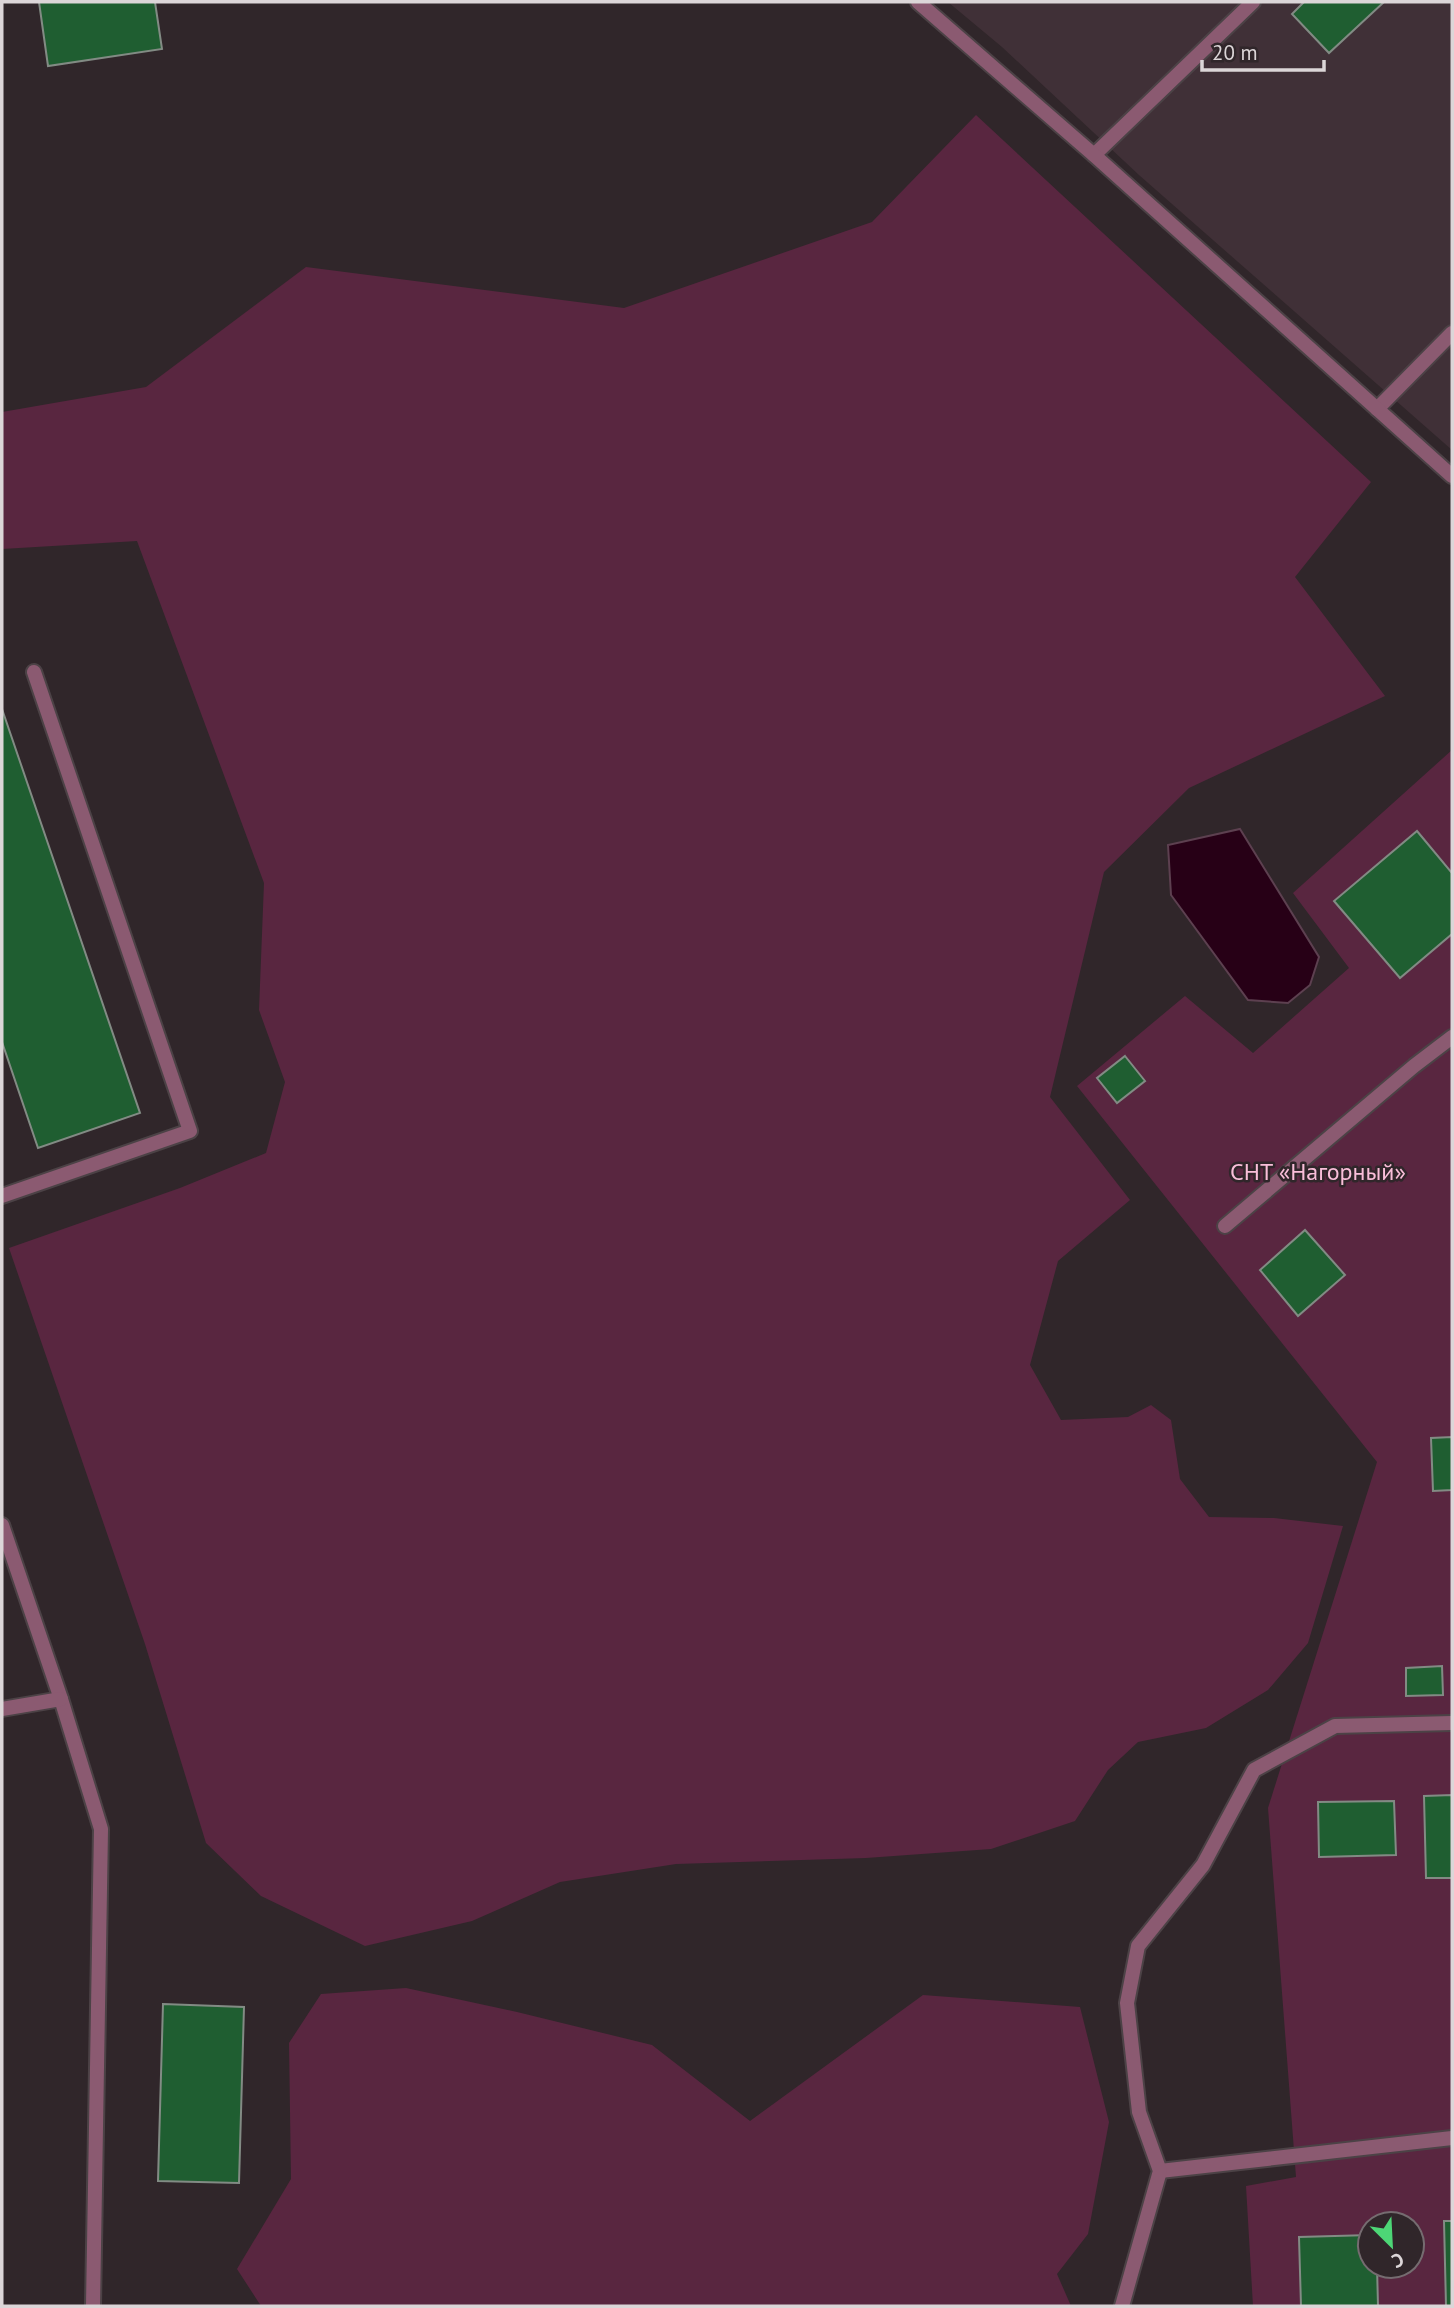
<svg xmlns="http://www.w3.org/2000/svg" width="1454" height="2308" font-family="'PT Sans',sans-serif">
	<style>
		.built { fill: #403037 }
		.green { fill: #592640; fill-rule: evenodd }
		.water { fill: #270016; stroke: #5d4050; stroke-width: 2 }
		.building { fill: #1f5e31; stroke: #828b84; stroke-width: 2 }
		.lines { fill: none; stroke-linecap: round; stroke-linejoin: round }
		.service-casing { stroke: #4c4246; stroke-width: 18 }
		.minor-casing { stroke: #4c4246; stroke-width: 18 }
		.service { stroke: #8b5a71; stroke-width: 14 }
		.minor { stroke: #8b5a71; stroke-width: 14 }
		.labels { text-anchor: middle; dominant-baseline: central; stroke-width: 5; stroke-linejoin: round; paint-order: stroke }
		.park-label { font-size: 24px; fill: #f9bed9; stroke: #30262a }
	</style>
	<rect width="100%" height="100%" fill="#30262a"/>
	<path class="built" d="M948 2H1452V450L1139 175 1002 47Z"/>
	<g class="green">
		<path d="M976 115 1371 482 1295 577 1385 696 1189 788 1104 872 1050 1097 1130 1200 1058 1261 1030 1365 1061 1420 1128 1417 1151 1405 1171 1420 1180 1479 1209 1517 1274 1518 1343 1526 1308 1643 1268 1690 1206 1728 1138 1742 1108 1770 1075 1821 991 1849 866 1858 676 1864 560 1882 472 1921 365 1946 261 1896 206 1843 145 1644 9 1248 180 1188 266 1153 285 1082 259 1010 264 883 137 541 2 549V412L146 387 306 267 624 308 872 222Z"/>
		<path d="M1452 750V2306H1253L1246 2186 1296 2177 1268 1808 1377 1462 1077 1086 1185 996 1253 1053 1349 968 1293 893ZM1370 2224H1412V2266H1370Z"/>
		<path d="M406 1988 517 2012 652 2045 750 2121 923 1995 1080 2007 1109 2122 1088 2234 1057 2274 1071 2306H261L237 2269 291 2179 289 2043 321 1994Z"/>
	</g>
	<path class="water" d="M1240 829 1319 957 1310 985 1288 1003 1248 1000 1171 895 1168 845Z"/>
	<g class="building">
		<path d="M39 2H155L162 49 48 66Z"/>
		<path d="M1304 2H1384L1329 53 1292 14Z"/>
		<path d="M2 709 140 1113 38 1148 2 1042Z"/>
		<path d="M1417 831 1452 873V934L1400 978 1334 901Z"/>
		<path d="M1125 1056 1145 1081 1117 1103 1097 1078Z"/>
		<path d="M1305 1230 1345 1275 1298 1316 1260 1270Z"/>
		<path d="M1452 1437V1490L1433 1491 1431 1438Z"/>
		<path d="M1442 1666 1443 1695 1406 1696V1668Z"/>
		<path d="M1452 1795V1878H1426L1424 1796Z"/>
		<path d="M1394 1801 1396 1855 1319 1857 1318 1802Z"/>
		<path d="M163 2004 244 2007 239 2183 158 2181Z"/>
		<path d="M1444 2221H1452V2306H1446Z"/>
		<path d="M1370 2235V2266H1377L1378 2306H1301L1299 2237Z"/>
	</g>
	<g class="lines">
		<g class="service-casing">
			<g id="service">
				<path d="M1094 155 1253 2"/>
				<path d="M1377 409 1452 333"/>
				<path d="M2 1196 190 1131 34 672"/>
				<path d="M1225 1226 1414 1066 1452 1037"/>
				<path d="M1160 2171 1452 2138"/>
				<path d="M1122 2306 1160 2171 1139 2112 1127 2003 1138 1946 1203 1865 1254 1770 1335 1726 1452 1723"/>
			</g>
		</g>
		<g class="minor-casing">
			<g id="minor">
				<path d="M918 2 1094 155 1452 476"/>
				<path d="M2 1525 61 1699 101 1829 93 2306"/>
				<path d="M2 1709 61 1699"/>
			</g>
		</g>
		<use href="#service" class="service"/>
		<use href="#minor" class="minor"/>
	</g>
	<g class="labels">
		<g class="park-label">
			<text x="1318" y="1171">СНТ «Нагорный»</text>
		</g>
	</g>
	<rect width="1454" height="2308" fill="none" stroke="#dcd6d8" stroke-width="7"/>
	<g transform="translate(1391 2245) rotate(156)"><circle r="33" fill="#30262a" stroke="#756c70" stroke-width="2"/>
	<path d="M0-5L12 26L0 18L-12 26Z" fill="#4dd676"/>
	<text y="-10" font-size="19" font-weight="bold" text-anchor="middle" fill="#dcd6d8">С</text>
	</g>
	<path d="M1202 60v10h122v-10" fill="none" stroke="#dcd6d8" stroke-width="3.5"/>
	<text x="1212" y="60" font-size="21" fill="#dcd6d8" stroke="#30262a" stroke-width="5" paint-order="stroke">20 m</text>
</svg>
